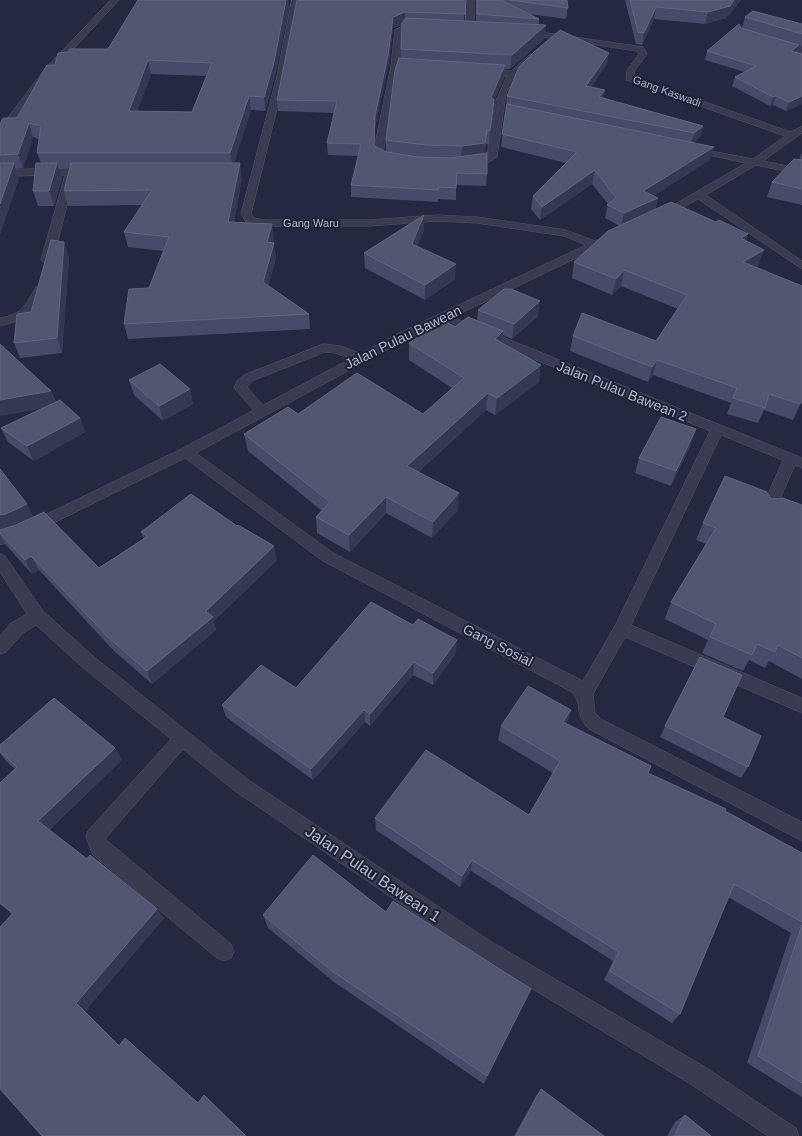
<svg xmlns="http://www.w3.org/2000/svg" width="802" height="1136" font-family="Helvetica,sans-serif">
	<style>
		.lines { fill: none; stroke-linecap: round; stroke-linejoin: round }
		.lane-casing { stroke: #515468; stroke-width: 1 }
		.street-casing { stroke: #515468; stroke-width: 1 }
		.lane { fill: #393c50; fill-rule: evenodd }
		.street { fill: #393c50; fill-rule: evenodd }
		.wall { fill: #464b67; fill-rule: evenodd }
		.shaded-wall { fill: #343853 }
		.building { fill: #525771; stroke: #62667f; fill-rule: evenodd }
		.labels { text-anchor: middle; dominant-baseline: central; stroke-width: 4; stroke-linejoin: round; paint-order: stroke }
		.far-street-label { font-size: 11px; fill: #b5b7cb; stroke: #1d2135 }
		.street-label { font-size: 14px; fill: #b5b7cb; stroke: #1d2135 }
		.near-street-label { font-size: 16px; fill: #b5b7cb; stroke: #1d2135 }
	</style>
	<rect width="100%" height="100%" fill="#242840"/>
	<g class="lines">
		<g class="lane-casing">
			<g id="lane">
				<path d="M776 41 802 47V53L776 45Z"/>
				<path d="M324 344 341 346 364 355 366 358 360 362 335 353 325 352 252 381 247 387 267 410 261 414 256 413 234 388 237 381 244 375Z"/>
				<path d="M791 453 798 458 775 510 773 514H763L761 510 784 458Z"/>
			</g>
		</g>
		<g class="street-casing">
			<g id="street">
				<path d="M111 0H119L50 74 3 136 0 137V128L44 70Z"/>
				<path d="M292 0H300L285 76 251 214 254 218 264 220H369L437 215 477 217 566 230 595 241 606 236H614V240L453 317 802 458V468L721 435 631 625 802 698V713L625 637 593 694 595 713 601 719 802 822V841L589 729C573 713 584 707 572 692L323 561 185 458 23 538 0 545V533L14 530 181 449 397 334 586 245 564 236 477 223 437 221 369 226H264L246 222 241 214 277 76ZM443 322 710 431 616 624 583 681 333 553 196 453 405 340Z"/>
				<path d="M466 0H474V28L470 30 466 28Z"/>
				<path d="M405 25H421L425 27 403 31 400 64 408 67 398 69 396 75 383 154 385 157 394 159V163C385 165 378 161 373 154L391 66 395 30Z"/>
				<path d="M526 30 643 47 647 54 635 70 634 77 791 132 802 126V133L763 161 802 169V175L756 165 706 195 802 261V269L698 199 667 216 663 217 658 214 746 163 690 151V147L753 159 785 136 626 80 627 70 639 54 637 51 523 34 522 32Z"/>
				<path d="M531 54 538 56 516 76 506 93 497 157 486 164 464 166V162L481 159 487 156 495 103 507 76H484L480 73 484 70 511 71Z"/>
				<path d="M88 168 92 169V173L75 174 53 260 47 263 43 262 41 260 65 175 0 176V170Z"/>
				<path d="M40 286 46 289C38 312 23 321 0 326V318C24 314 25 305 36 287Z"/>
				<path d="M0 554 5 556 43 611 93 656 247 779 490 941 705 1067 796 1128 799 1136H768L689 1083 476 955 235 791 183 749 105 839 231 944 234 951 231 958 224 961 217 958 93 855 86 837 88 831 171 739 81 666 36 625 23 633 6 652 0 654V636L11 623 27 614 0 572Z"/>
			</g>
		</g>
		<use href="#lane" class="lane"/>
		<use href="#street" class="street"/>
	</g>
	<g class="wall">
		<path d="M138 0H288L289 8 275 76 265 111 251 110 234 163 242 178 234 222 274 239 273 243 276 258 268 286 309 314 310 329 128 339 124 324 149 288 164 251 128 247 124 232 142 205 68 206 64 191 70 168H58L62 178 54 206H38L33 191 41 163 37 153 39 139 33 137 23 168 16 169 19 178 0 234V124L17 118 55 65 108 49ZM151 74 206 76 192 112 137 111Z"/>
		<path d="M297 0H466L464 21H476V0H567L568 8 566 19 530 14 539 19V24L545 38 510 69H505L504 78 494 101 489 144H486L484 154 487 174 486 186 456 185V200L438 199V202L351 197V185L358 156 328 155 327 143 334 113 278 111 277 100ZM402 25 401 58 386 140V152L375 147V127L388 67 393 28Z"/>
		<path d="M625 0H741L726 18 705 24 654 19 642 45 636 44Z"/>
		<path d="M745 17 802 24V46L799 45 796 53 802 104 786 111 773 105 770 106 732 86 735 77 745 72 705 60 707 51 741 28H742Z"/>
		<path d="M607 64 591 87 604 98 703 126 700 137 693 143 710 160 653 196 658 198 655 209 746 240 758 266 756 267 802 401 793 420 764 410 758 423 727 414 731 403 653 375 648 382 570 351 573 336 656 341 678 309 621 286 612 295 572 278 574 262 620 226 605 218 608 204 592 184 540 220 531 209 533 196 566 163 501 147 507 96Z"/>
		<path d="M802 152V205L767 197 772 182 799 160Z"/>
		<path d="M424 230 417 246 455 279 425 300 365 268 364 253Z"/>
		<path d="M69 257 62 353 20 358 14 343 31 312Z"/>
		<path d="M478 310 538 316 512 339 503 335 502 343 539 382 495 415 486 410 418 472 458 510 432 538 386 513 350 552 317 533 316 517 322 511 248 451 244 434 298 414H423L452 388 409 360V343L455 327 477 320Z"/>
		<path d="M129 380 190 389 193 404 163 421 134 395Z"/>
		<path d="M51 391 56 402 80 418 85 432 34 461 8 442 1 428 41 409Z"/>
		<path d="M691 444 671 486 635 473 639 458Z"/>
		<path d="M0 469 33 517 99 568 144 539 141 532 277 560 214 621 216 630 152 684 114 651 39 570 32 574 6 545 0 535Z"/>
		<path d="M771 499 802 505V679L769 661 765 668 749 660 743 671 702 653 708 640 665 619 671 602 706 544 696 540 703 523Z"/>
		<path d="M413 625 456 653 433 685 413 675 370 726 365 722 313 780 226 717 222 705 296 688Z"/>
		<path d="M700 657 723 717 748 767 741 778 660 737Z"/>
		<path d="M566 724 648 773 725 811 802 853V1097L747 1063 791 933 728 897 680 1014 672 1023 604 980 613 961 471 871 460 887 376 830 375 818 529 815 553 773 498 740 501 726Z"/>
		<path d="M0 745 115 748 122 760 49 830 164 918 85 1011 119 1045 198 1103 246 1136H42L12 914 0 904V783L15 769 6 761 0 753Z"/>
		<path d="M386 912 526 999 484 1084 334 982 268 928 263 915Z"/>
		<path d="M541 1089 604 1136H514L536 1096Z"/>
		<path d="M685 1115 711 1136H667L675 1122Z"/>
	</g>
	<g class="shaded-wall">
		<path d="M286 0H288L289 8 275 76 265 111 264 97Z"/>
		<path d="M734 0H741L726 18 705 24 708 12Z"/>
		<path d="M656 7 654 19 642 45 644 33Z"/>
		<path d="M405 12V23L393 28 388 67 375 127 374 158 375 116 393 17Z"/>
		<path d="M546 25 545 38 510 69 512 55Z"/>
		<path d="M799 45 796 53 791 51Z"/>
		<path d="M609 53 607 64 584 97 586 86Z"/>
		<path d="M148 60 151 74 132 125 129 111Z"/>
		<path d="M505 65 504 78 494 101 489 144 491 97Z"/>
		<path d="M605 90 603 102 599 97Z"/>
		<path d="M249 96 251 110 233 167 230 153Z"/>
		<path d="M776 96 773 105 770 106 773 97Z"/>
		<path d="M802 96V104L786 111 789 102Z"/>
		<path d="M29 123 33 137 23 168 18 154Z"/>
		<path d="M703 126 700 137 691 145 694 133Z"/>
		<path d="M487 130 484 156 461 160 462 146Z"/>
		<path d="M714 147 710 160 640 204 643 191Z"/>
		<path d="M14 163 19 178 0 234V204Z"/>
		<path d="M57 163 62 178 54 206 49 191Z"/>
		<path d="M240 163 242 178 231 236 228 222Z"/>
		<path d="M595 170 592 184 540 220 542 207Z"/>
		<path d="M658 198 655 211 621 227 624 213Z"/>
		<path d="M424 215V230L412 259V244Z"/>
		<path d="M272 224 274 239 268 257 267 242Z"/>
		<path d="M748 234 742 250 741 238Z"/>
		<path d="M64 242 69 257 62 353 57 338Z"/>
		<path d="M274 243 276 258 265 297 263 282Z"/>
		<path d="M764 250 758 266 738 278 743 262Z"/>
		<path d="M456 264 455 279 425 300V285Z"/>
		<path d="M624 270 621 286 612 295 616 279Z"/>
		<path d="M540 301 538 316 512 339 514 324Z"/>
		<path d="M503 331 502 348 495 339Z"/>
		<path d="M657 360 653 375 648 382 652 367Z"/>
		<path d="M541 365 539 382 495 415 497 398Z"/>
		<path d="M190 389 193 404 163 421 159 406Z"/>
		<path d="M51 391 57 406 0 416V400Z"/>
		<path d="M488 393 486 410 407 483V466Z"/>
		<path d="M80 418 85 432 34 461 27 446Z"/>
		<path d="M696 429 691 444 671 486 676 471Z"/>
		<path d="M459 493 458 510 432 538 433 522Z"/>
		<path d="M386 497V513L350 552 349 535Z"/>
		<path d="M27 504 34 518 13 528 0 531V515Z"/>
		<path d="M274 546 277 560 214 621 216 630 152 684 147 671 206 611Z"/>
		<path d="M31 556 39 570 32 574 25 560Z"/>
		<path d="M457 640 456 653 433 685V673Z"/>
		<path d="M414 662 413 675 370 726V714Z"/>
		<path d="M364 710 365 722 313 780 311 769Z"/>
		<path d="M571 710 567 724 559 736 563 722Z"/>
		<path d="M115 748 122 760 46 832 38 821Z"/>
		<path d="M472 860 471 871 460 887 462 876Z"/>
		<path d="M157 909 164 918 85 1011 126 1053 76 1003Z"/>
		<path d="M531 989 526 999 484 1084 487 1076Z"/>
	</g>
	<g class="building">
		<path d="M138 0H286L274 62 264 97 249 96 230 153H37L41 126 29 123 18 154 0 155V124L3 118H17L47 65H55L58 53 68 52 70 49H108ZM148 60 212 63 192 112 129 111Z"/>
		<path d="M297 0H466L465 14 405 12 393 17 388 55 375 116 374 146 387 152 417 157 451 158 487 153V174L457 173 456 188 439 187 438 190 351 185 361 144 327 143 337 101 277 100Z"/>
		<path d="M477 0H501L539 19 477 14Z"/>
		<path d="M509 0H567L568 8Z"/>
		<path d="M630 0H734L730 6 708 12 656 7 644 33 638 32Z"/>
		<path d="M753 11 802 24V34L745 17Z"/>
		<path d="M406 18 546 25 512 55 401 49 402 23Z"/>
		<path d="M739 24 741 28 799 45 791 51 802 54V96L789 102 776 96 773 97 735 77 756 66 707 51Z"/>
		<path d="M560 30 609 53 586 86 605 90 599 97 703 126 694 133 507 96 519 67 534 52Z"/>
		<path d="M399 58 505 65 491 97 494 100 490 131 487 130 485 143 462 146 426 145 386 140 395 70Z"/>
		<path d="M507 104 714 147 643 191 658 198 624 213 607 205 616 198 595 170 542 207 533 196 577 152 502 134Z"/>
		<path d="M794 159 802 160V189L772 182Z"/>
		<path d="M0 163H14L0 204Z"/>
		<path d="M36 163H57L49 191H33Z"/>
		<path d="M71 163H240L228 222 272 224 267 242 274 243 263 282 309 314 124 324 129 289 149 288 169 237 124 232 152 190 64 191Z"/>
		<path d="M671 202 716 222 719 220 748 234 741 238 764 250 743 262 802 286V401L800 404 769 394 765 408 733 398 737 388 657 360 652 367 573 336 582 313 656 341 687 295 624 270 616 279 574 262 608 231Z"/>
		<path d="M424 215 412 244 456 264 425 285 364 253Z"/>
		<path d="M51 240 64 242 57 338 14 343 17 314 31 312Z"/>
		<path d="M504 289H511L540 301 514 324 478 310Z"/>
		<path d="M468 317 503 331 495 339 541 365 497 398 488 393 407 466 459 493 433 522 386 497 349 535 316 517 330 502 244 434 288 407 298 414 357 373 423 414 464 378 409 343 444 321 455 327Z"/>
		<path d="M0 344 51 391 0 400Z"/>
		<path d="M160 364 190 389 159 406 129 380Z"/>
		<path d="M60 400 80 418 27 446 1 428Z"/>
		<path d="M661 417 696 429 676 471 639 458Z"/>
		<path d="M0 469 27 504 6 514 0 515Z"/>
		<path d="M725 476 767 492 771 499 783 498 802 505V658L778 645 775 652 757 644 752 655 710 637 716 624 671 602 716 528 703 523Z"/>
		<path d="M191 494 237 526 238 525 274 546 206 611 213 617 147 671 108 637 31 556 25 560 0 533V530L16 525 44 512 99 568 148 536 141 532Z"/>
		<path d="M371 602 413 625 418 619 457 640 433 673 414 662 370 714 364 710 311 769 222 705 261 665 296 688Z"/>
		<path d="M700 657 742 675 723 717 761 736 748 767 665 726Z"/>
		<path d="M528 686 571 710 563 722 651 766 648 773 726 809 725 811 802 853V922L734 884 680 1014 610 971 619 952 472 860 462 876 375 818 426 750 529 815 560 761 501 726Z"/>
		<path d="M54 698 115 748 38 821 87 859 90 855 157 909 76 1003 119 1046 125 1038 198 1103 204 1095 246 1136H42L0 1089V927L13 913 0 903V783L17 767 0 752V745Z"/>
		<path d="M313 855 386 912 393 901 531 989 487 1076 332 971 263 915Z"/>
		<path d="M802 925V1083L758 1056Z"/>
		<path d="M541 1089 604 1136H516Z"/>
		<path d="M685 1115 711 1136H674Z"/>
	</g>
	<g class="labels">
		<g class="far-street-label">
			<text transform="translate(667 91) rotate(20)">Gang Kaswadi</text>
			<text x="311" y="223">Gang Waru</text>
		</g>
		<g class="street-label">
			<text transform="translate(403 337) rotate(-26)">Jalan Pulau Bawean</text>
			<text transform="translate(622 391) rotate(22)">Jalan Pulau Bawean 2</text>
			<text transform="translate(498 645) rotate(27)">Gang Sosial</text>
		</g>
		<g class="near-street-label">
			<text transform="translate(373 874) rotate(34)">Jalan Pulau Bawean 1</text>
		</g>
	</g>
</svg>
